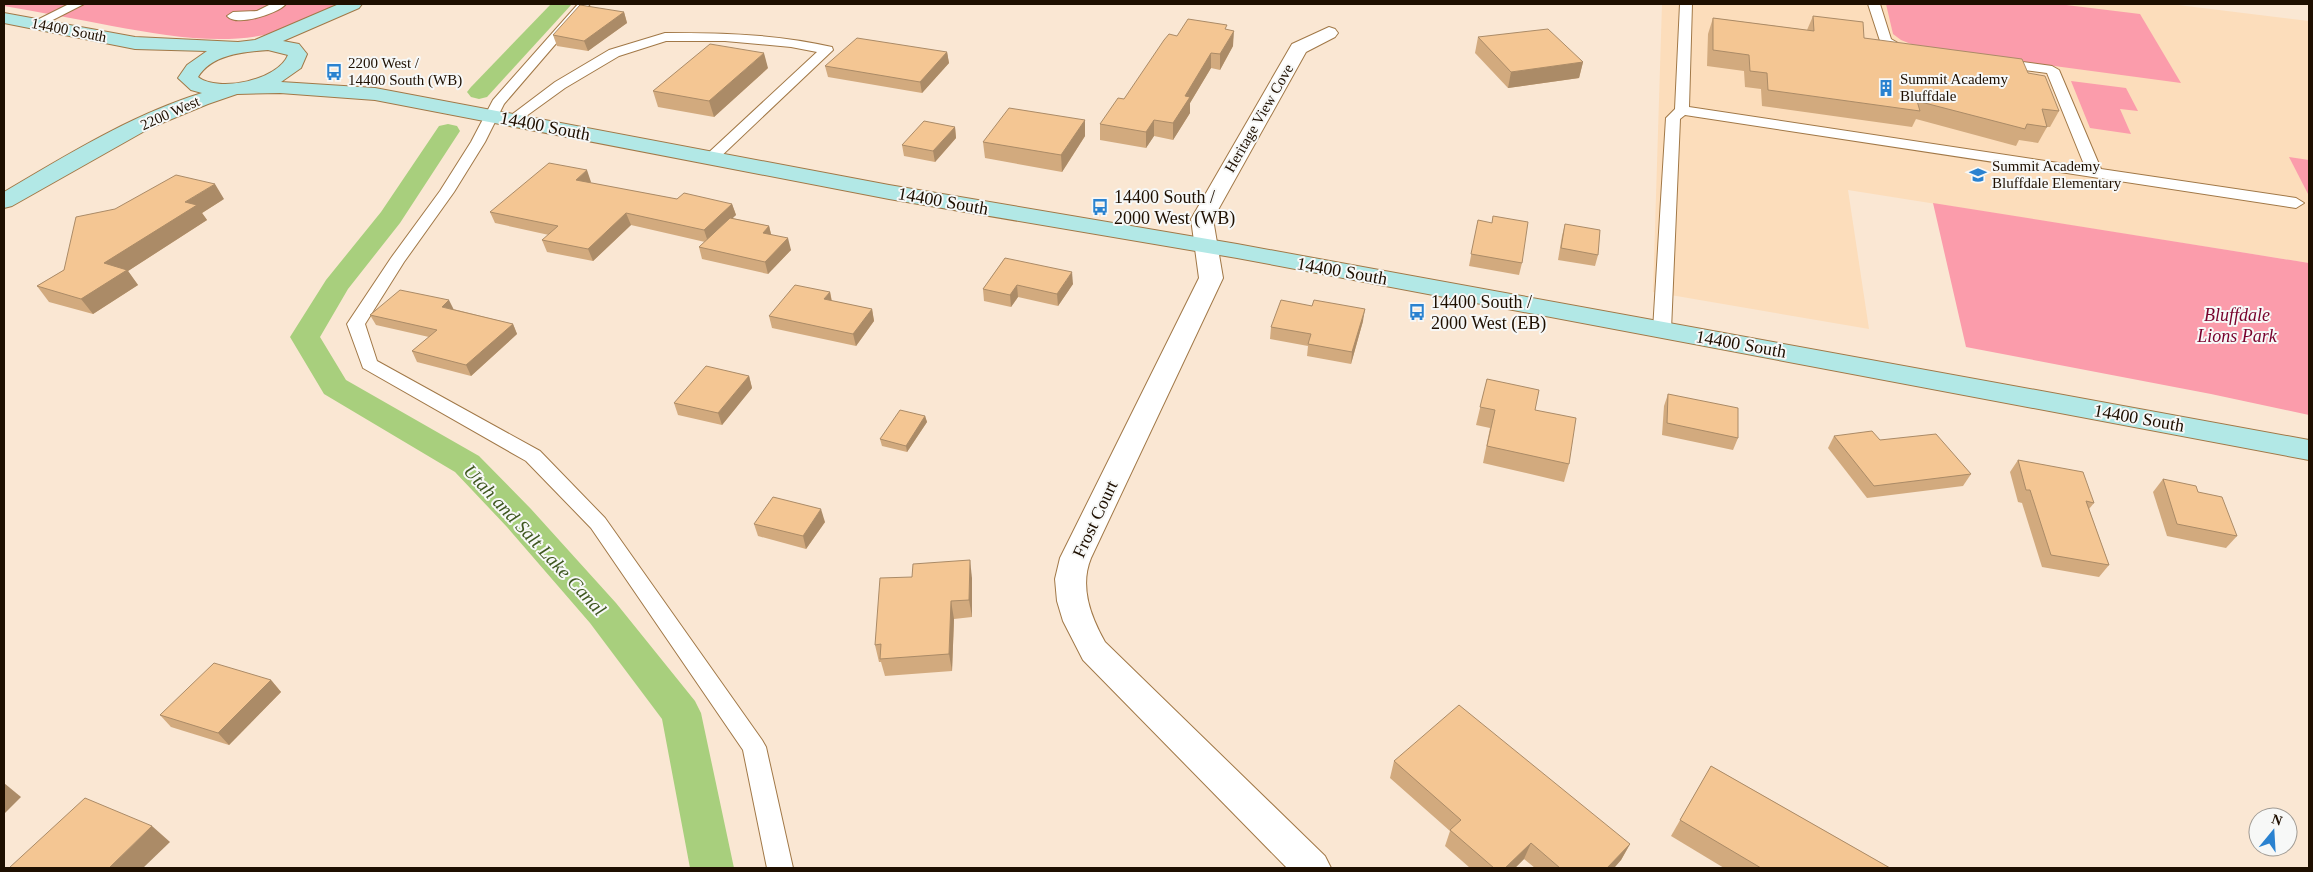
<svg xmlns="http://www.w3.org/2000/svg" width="2313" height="872" font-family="Georgia,serif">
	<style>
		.built { fill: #fcddbb }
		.green { fill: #fb9cab }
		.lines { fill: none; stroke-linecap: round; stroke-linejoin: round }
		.canal { fill: #a8cf7d; fill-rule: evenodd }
		.lane-casing { stroke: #a17847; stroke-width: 2 }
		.street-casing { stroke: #a17847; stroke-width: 2 }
		.secondary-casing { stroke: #a17847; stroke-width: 2 }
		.lane { fill: #fff; fill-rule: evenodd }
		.street { fill: #fff; fill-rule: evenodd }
		.secondary { fill: #b2e8e6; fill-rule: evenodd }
		.wall { fill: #d2aa7e }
		.shaded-wall { fill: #ab8b67 }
		.building { fill: #f4c693; stroke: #ab8b67 }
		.labels { text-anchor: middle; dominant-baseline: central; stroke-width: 4; stroke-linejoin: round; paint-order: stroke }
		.far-street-label { font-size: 15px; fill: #1e0f00; stroke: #f7f8f7 }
		.far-poi-label { font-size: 15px; fill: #1e0f00; stroke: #f7f8f7; text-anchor: start }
		.street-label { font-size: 18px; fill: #1e0f00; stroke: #f7f8f7 }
		.poi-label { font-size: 18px; fill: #1e0f00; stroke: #f7f8f7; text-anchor: start }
		.park-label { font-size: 18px; font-style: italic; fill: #77002c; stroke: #f7f8f7 }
		.water-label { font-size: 19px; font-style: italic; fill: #3e571f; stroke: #f7f8f7 }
	</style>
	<rect width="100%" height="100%" fill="#fae7d3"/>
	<path class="built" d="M1662 4H2170L2309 21V160L2290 158 2309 196V263L1848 190 1869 329 1653 292Z"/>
	<g class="green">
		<path d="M4 4H335C266 54 190 40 112 26 76 19 40 12 4 6Z"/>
		<path d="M1886 4H2058L2140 14 2181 83 1921 48 1901 40 1893 34Z"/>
		<path d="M2071 81 2126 88 2138 111 2120 109 2131 134 2090 128Z"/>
		<path d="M2289 157 2309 160V196Z"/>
		<path d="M1933 203 2309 263V415L2211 394 1966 347Z"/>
	</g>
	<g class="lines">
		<g class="canal">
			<path d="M551 4H572L487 97 479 99 471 97 467 92 471 87Z"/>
			<path d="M448 124 457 126 460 131 400 223 348 289 320 337 346 380 479 456 531 509 616 603 695 701 701 713 734 868H690L662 719 590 623 507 527 455 472 324 394 290 337 326 280 381 212 439 126Z"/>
		</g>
		<g class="lane-casing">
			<g id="lane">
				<path d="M69 4H84L39 27H31L29 24Z"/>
				<path d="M271 4H286C277 14 237 27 227 16L233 12 257 11Z"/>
				<path d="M578 4H590L504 104 485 142 454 192 404 262 365 324 377 361 540 451 605 518 762 740 766 747 793 868H767L743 750 591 528 526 461 363 368 347 324 391 258 440 191 471 142 493 100Z"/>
				<path d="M1680 4H1692L1689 107 2085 167 2047 73 2000 67 1994 63 2000 59 2052 66 2059 70 2101 169 2296 198 2304 203 2296 208 1685 115 1680 119 1671 330 1668 334H1656L1653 330 1666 118 1675 109Z"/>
				<path d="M1868 4H1880L1891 39 1903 46 1914 47 1915 50 1914 53 1895 52 1881 44Z"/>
				<path d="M665 33C721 33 777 34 832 47L833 50 716 161 711 162 704 158 706 155 817 52 791 47 725 41H666L619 56 565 88 518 122 513 123 506 119 555 82 609 50Z"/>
			</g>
		</g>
		<g class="street-casing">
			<path id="street" d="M1329 27 1335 29 1338 33 1335 37 1306 52 1213 219 1223 278 1091 558C1079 587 1091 617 1105 642L1325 856 1331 868H1287L1083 660 1063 621 1057 601 1055 579 1060 558 1199 278 1191 219 1292 44Z"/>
		</g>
		<g class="secondary-casing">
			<path id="secondary" d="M339 4H362L359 8 283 41 299 44 307 54 301 68 281 82 375 88 889 185 1237 244 2309 440V460L1237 258 889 199 375 100 280 93 237 94 208 104 150 128 12 206 4 208V192C67 155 131 115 202 93L191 90 178 78 187 65 207 51 135 49 4 23V13L135 37 238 42 255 40ZM268 50 288 55C278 80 219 93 198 77 212 54 244 52 268 50Z"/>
		</g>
		<use href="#lane" class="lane"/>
		<use href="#street" class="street"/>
		<use href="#secondary" class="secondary"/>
	</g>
	<g class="wall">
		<path d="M624 12 627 23 588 51 557 46 553 35Z"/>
		<path d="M1813 16 1864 38 2028 73 2059 111 2050 127H2047L2038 143 2019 140 2016 146 1916 119 1912 127 1762 106 1761 89 1745 87 1744 71 1707 66 1708 34 1713 18 1807 30Z"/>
		<path d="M1227 30 1233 46 1220 70 1211 68 1190 103V113L1173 140 1154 136 1146 148 1100 140V124L1124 99 1177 36Z"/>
		<path d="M1478 37 1583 62 1579 78 1508 88 1475 53Z"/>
		<path d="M947 52 949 63 922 93 828 77 825 66Z"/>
		<path d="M768 68 714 117 658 107 653 91Z"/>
		<path d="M1085 120V136L1062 172 985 158 983 142Z"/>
		<path d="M955 127 956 138 935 162 904 156 902 145Z"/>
		<path d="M591 182 590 183 677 199 732 204 736 215 732 218 769 226 771 234 791 250 768 274 702 259 699 247 705 242 631 225 593 261 547 252 542 240 549 235 495 223 490 212Z"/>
		<path d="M224 199 202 213 207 220 128 271 138 285 93 314 49 302 37 286 64 270Z"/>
		<path d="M1478 220 1522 263 1519 275 1469 266Z"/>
		<path d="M1565 224 1598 255 1595 266 1558 260 1562 236Z"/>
		<path d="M1005 258 1073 284 1058 306 1018 297 1011 307 984 301 983 289Z"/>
		<path d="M830 292 832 301 872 309 874 321 856 346 772 328 769 316Z"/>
		<path d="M453 309 513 324 517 334 471 376 417 362 412 351 429 337 376 325 370 315Z"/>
		<path d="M1363 321 1351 364 1307 356 1308 346 1270 339 1271 327Z"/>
		<path d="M749 376 752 388 722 425 678 415 674 403Z"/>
		<path d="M1487 379 1569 464 1564 482 1483 463 1490 428 1476 425Z"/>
		<path d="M1668 394 1738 438 1733 450 1662 435 1664 406Z"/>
		<path d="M925 416 927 422 907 452 882 446 880 439Z"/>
		<path d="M1834 436 1880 440 1971 474 1963 486 1867 498 1828 448Z"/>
		<path d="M2018 460 2094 503 2089 509 2109 565 2099 577 2042 567 2022 503 2018 502 2010 472Z"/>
		<path d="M2163 479 2198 492 2237 536 2226 548 2167 536 2153 492Z"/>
		<path d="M825 522 806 549 758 536 754 524Z"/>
		<path d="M972 578V617L954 619 952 671 885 676 881 662H879L875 645Z"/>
		<path d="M271 680 281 692 229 745 171 727 160 715Z"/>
		<path d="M1394 761 1630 844 1621 860 1614 868H1535L1524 859 1515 868H1470L1445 846 1450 831 1390 778Z"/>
		<path d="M1711 766 1890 868H1724L1671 836Z"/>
	</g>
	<g class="shaded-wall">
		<path d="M624 12 627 23 588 51 584 41Z"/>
		<path d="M1234 31 1233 46 1220 70V54Z"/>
		<path d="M947 52 949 63 922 93 920 82Z"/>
		<path d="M764 53 768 68 714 117 709 101Z"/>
		<path d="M1211 53V68L1190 103V113L1173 140V123L1185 96Z"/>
		<path d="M1583 62 1579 78 1508 88 1511 72Z"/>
		<path d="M1085 120V136L1062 172 1061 155Z"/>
		<path d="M1154 120V136L1146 148V132Z"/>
		<path d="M955 127 956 138 935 162 933 151Z"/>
		<path d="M587 170 591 182 580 192 576 180Z"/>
		<path d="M215 184 224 199 202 213 207 220 128 271 138 285 93 314 81 299 104 263 185 202Z"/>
		<path d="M732 204 736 215 708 242 704 230Z"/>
		<path d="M626 213 631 225 593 261 588 249Z"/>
		<path d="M769 226 772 238 763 233Z"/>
		<path d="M788 238 791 250 768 274 765 262Z"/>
		<path d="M1072 272 1073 284 1058 306 1057 294Z"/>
		<path d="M1017 285 1018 297 1011 307 1010 295Z"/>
		<path d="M830 292 832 304 824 299Z"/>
		<path d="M449 300 454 310 442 307Z"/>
		<path d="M872 309 874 321 856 346 853 334Z"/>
		<path d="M1365 309 1363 321 1351 364 1352 352Z"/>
		<path d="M513 324 517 334 471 376 466 365Z"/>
		<path d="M749 376 752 388 722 425 718 413Z"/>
		<path d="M925 416 927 422 907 452 906 446Z"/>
		<path d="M821 509 825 522 806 549 803 536Z"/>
		<path d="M970 560 972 578V617L969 600Z"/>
		<path d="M951 601 954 619 952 671 949 654Z"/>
		<path d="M271 680 281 692 229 745 218 733Z"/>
		<path d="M4 783 21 797 4 814Z"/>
		<path d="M152 826 170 842 143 868H109Z"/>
		<path d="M1531 843 1524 859 1515 868H1505Z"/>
		<path d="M1630 844 1621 860 1614 868H1607Z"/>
	</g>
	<g class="building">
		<path d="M580 5 624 12 584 41 553 35Z"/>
		<path d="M1813 16 1863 22 1864 38 2022 59 2028 73 2045 76 2059 111 2042 109 2047 127 2027 124 2025 129 1917 101 1920 111 1768 90 1767 73 1750 71 1749 55 1713 50V18L1814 31Z"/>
		<path d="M1188 19 1227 25 1225 29 1234 31 1220 54 1211 53 1185 96 1190 97 1173 123 1154 120 1146 132 1100 124 1118 98 1124 99 1164 40 1169 34 1177 36Z"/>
		<path d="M1548 29 1583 62 1511 72 1478 37Z"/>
		<path d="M857 38 947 52 920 82 825 66Z"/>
		<path d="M710 44 764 53 709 101 653 91Z"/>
		<path d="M1009 108 1085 120 1061 155 983 142Z"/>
		<path d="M924 121 955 127 933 151 902 145Z"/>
		<path d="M549 163 587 170 576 180 677 199 684 193 732 204 704 230 626 213 588 249 542 240 558 226 490 212Z"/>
		<path d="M176 175 215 184 185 202 197 205 104 263 127 270 81 299 37 286 64 270 76 217 115 209Z"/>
		<path d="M1493 216 1528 222 1522 263 1471 254 1478 220 1492 223Z"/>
		<path d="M730 218 769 226 763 233 788 238 765 262 699 247Z"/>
		<path d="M1565 224 1600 230 1598 255 1561 248Z"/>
		<path d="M1005 258 1072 272 1057 294 1017 285 1010 295 983 289Z"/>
		<path d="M795 285 830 292 824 299 872 309 853 334 769 316Z"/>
		<path d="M400 290 449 300 442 307 513 324 466 365 412 351 437 330 370 315Z"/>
		<path d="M1281 300 1312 306 1314 300 1365 309 1352 352 1308 344 1311 334 1271 327Z"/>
		<path d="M706 366 749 376 718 413 674 403Z"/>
		<path d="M1487 379 1539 390 1535 410 1576 418 1569 464 1487 446 1495 410 1480 407Z"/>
		<path d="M1668 394 1738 408V438L1667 423Z"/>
		<path d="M900 410 925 416 906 446 880 439Z"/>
		<path d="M1872 431 1880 440 1936 434 1971 474 1874 486 1834 436Z"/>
		<path d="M2018 460 2083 472 2094 503 2086 501 2109 565 2051 555 2030 490H2026Z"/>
		<path d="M2163 479 2196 486 2198 492 2222 497 2237 536 2177 524Z"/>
		<path d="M773 497 821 509 803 536 754 524Z"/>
		<path d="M970 560 969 600 951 601 949 654 880 659 881 644 875 645 880 578 912 577 913 564Z"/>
		<path d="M214 663 271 680 218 733 160 715Z"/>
		<path d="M1459 705 1630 844 1607 868H1560L1531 843 1505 868H1494L1450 830 1461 820 1394 761Z"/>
		<path d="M1711 766 1890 868H1761L1680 820Z"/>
		<path d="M85 798 152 826 109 868H9Z"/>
	</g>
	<defs>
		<g id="bus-bare" transform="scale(1.35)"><path d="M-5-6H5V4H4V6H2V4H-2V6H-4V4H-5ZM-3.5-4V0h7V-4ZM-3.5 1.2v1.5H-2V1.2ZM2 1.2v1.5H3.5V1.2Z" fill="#2a82d0" stroke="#f7f8f7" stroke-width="2.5" paint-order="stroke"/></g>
		<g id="building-bare" transform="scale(1.35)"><path d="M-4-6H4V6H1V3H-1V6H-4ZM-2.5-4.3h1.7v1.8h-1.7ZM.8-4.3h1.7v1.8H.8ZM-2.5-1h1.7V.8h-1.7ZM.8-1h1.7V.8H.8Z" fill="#2a82d0" stroke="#f7f8f7" stroke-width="2.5" paint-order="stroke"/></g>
		<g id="school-bare" transform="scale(1.35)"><path d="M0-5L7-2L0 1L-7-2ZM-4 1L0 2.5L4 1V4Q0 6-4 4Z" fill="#2a82d0" stroke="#f7f8f7" stroke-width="2.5" paint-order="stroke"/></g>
	</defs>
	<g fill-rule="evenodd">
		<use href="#bus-bare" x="334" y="72"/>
		<use href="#building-bare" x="1886" y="88"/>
		<use href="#school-bare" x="1978" y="175"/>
		<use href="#bus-bare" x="1100" y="207"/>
		<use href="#bus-bare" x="1417" y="312"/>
	</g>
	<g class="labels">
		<g class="far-street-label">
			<text transform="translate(69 30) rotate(11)">14400 South</text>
			<text transform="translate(170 113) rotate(-24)">2200 West</text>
			<text transform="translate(1259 118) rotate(-60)">Heritage View Cove</text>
		</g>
		<g class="far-poi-label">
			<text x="348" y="63">2200 West /<tspan x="348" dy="17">14400 South (WB)</tspan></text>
			<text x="1900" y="79">Summit Academy<tspan x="1900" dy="17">Bluffdale</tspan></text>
			<text x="1992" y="166">Summit Academy<tspan x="1992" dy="17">Bluffdale Elementary</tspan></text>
		</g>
		<g class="street-label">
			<text transform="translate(545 126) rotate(11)">14400 South</text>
			<text transform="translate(943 201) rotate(10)">14400 South</text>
			<text transform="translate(1342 271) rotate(10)">14400 South</text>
			<text transform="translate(1741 344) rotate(10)">14400 South</text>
			<text transform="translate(2139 418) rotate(10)">14400 South</text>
			<text transform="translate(1095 519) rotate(-65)">Frost Court</text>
		</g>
		<g class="poi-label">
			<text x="1114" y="197">14400 South /<tspan x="1114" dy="21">2000 West (WB)</tspan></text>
			<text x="1431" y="302">14400 South /<tspan x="1431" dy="21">2000 West (EB)</tspan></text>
		</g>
		<g class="park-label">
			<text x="2237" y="315">Bluffdale<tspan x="2237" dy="21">Lions Park</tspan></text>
		</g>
		<g class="water-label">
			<text transform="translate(535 540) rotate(47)">Utah and Salt Lake Canal</text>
		</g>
	</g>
	<rect width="2313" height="872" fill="none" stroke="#1e0f00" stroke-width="10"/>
	<g transform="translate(2273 832) rotate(18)"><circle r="24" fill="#f7f8f7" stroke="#a09b94"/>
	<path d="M0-4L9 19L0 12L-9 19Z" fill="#2a82d0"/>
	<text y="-8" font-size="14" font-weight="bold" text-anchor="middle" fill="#1e0f00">N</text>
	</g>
</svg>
